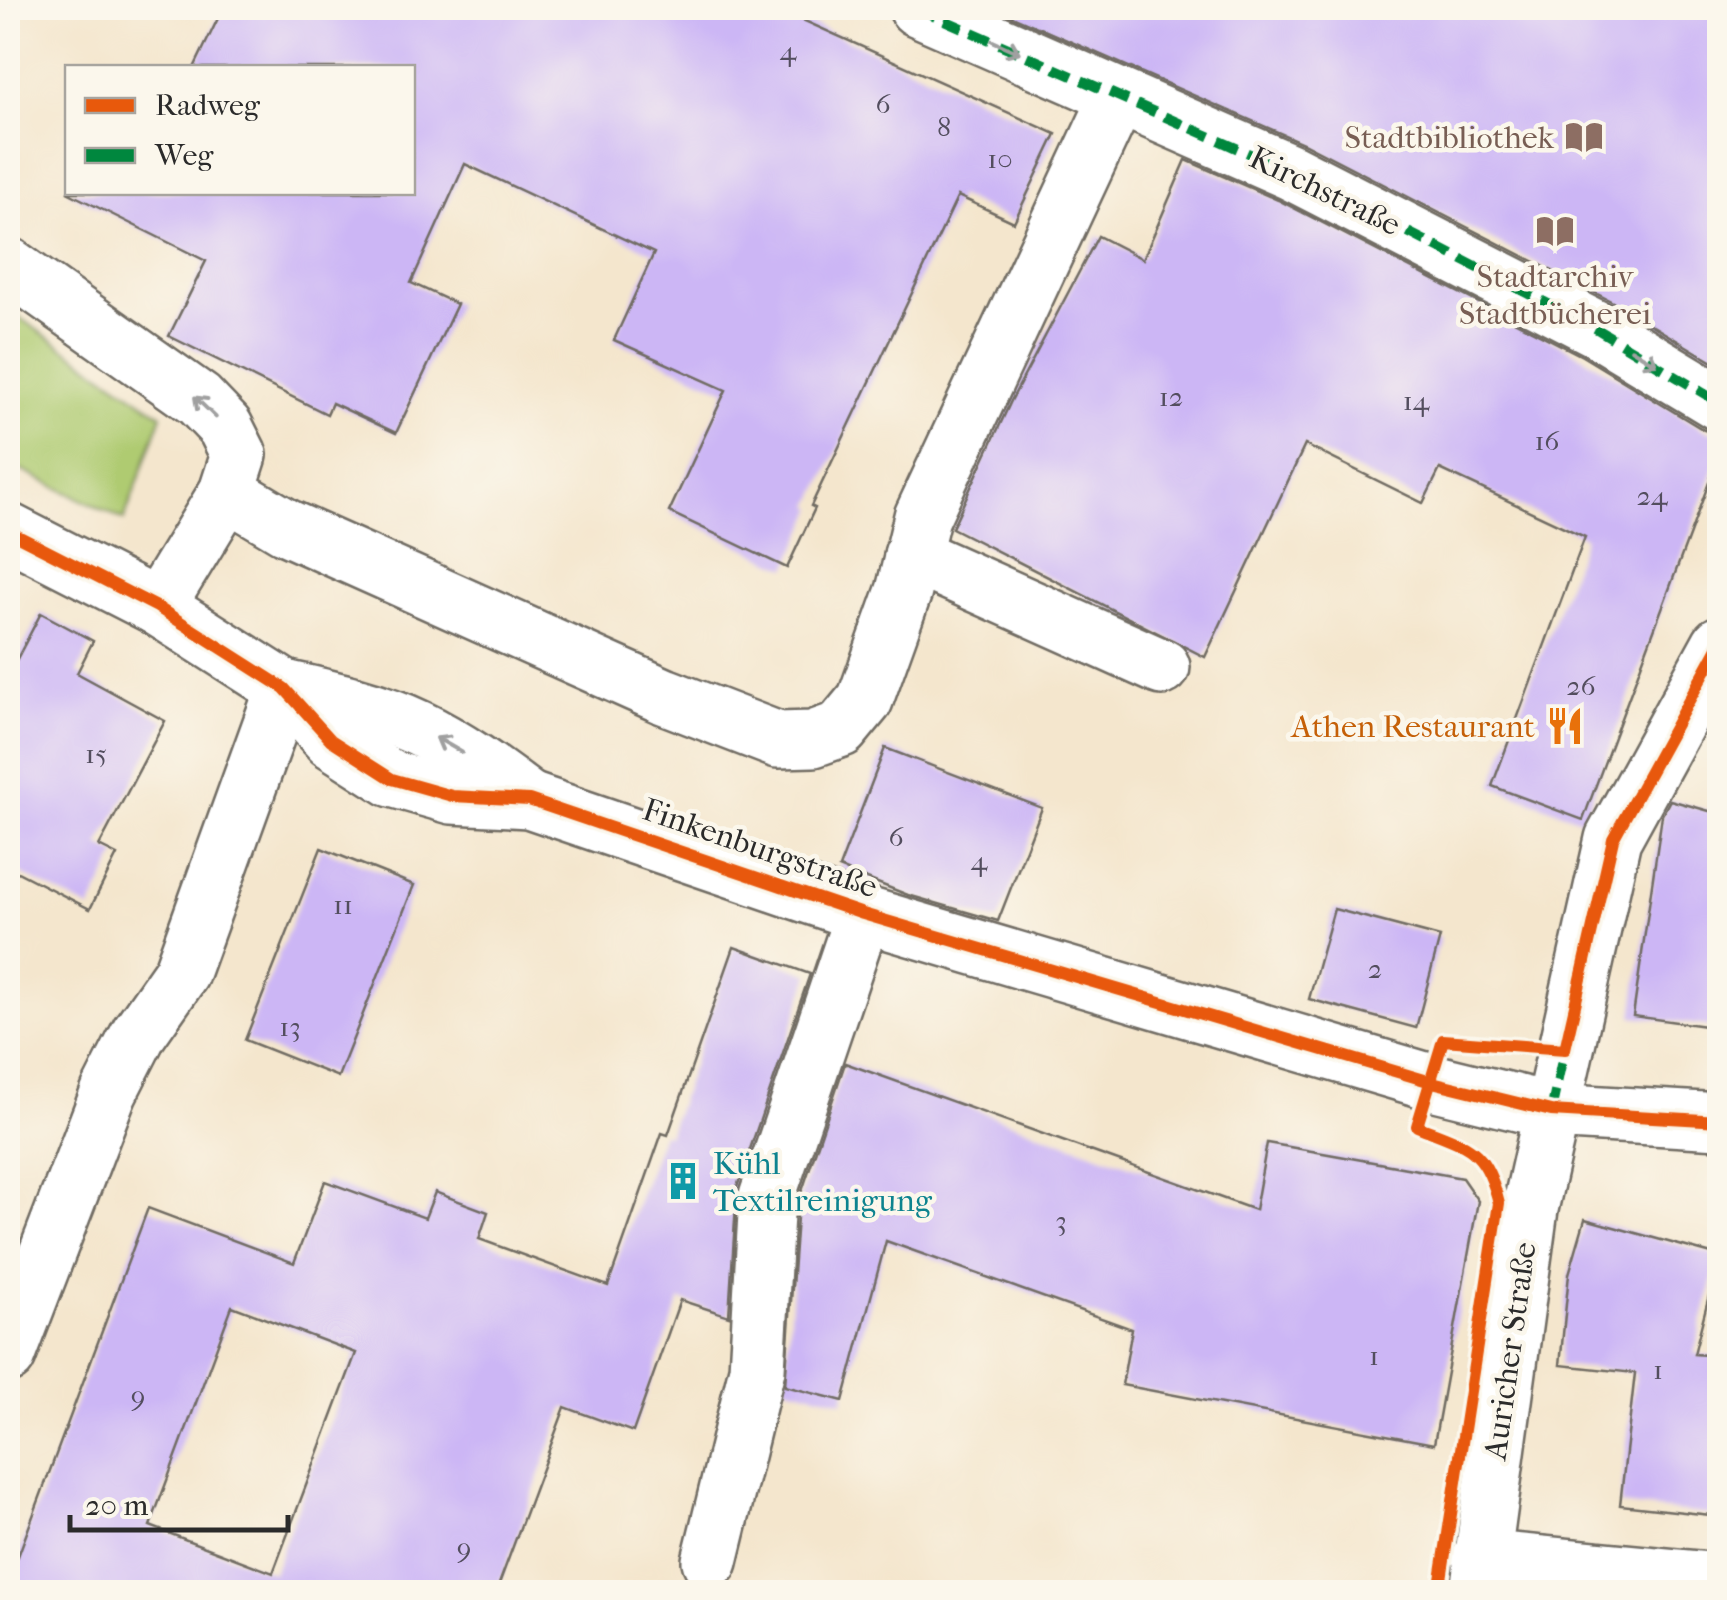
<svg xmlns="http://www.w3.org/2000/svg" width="1727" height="1600" font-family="'IM FELL French Canon',serif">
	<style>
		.green { fill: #afcb71; stroke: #6d7b4e; stroke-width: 2.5 }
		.building { fill: #ccb6f5; fill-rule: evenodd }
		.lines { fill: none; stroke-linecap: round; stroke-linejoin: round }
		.minor-casing { stroke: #716c64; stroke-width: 60 }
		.minor { stroke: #fff; stroke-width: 55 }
		.quiet { stroke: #00873e; stroke-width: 10; stroke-dasharray: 20 10; stroke-linecap: butt }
		.cycleway-casing { stroke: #fbf7ec; stroke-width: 19 }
		.cycleway { stroke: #e8590c; stroke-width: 12 }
		.oneway { stroke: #a0a0a0 }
		.labels { text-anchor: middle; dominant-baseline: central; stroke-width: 9; stroke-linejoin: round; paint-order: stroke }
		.number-label { font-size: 28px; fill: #534e5e }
		.education-label { font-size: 32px; fill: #785e54; stroke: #fbf7ec; text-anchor: end }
		.street-label { font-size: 32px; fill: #2b2b2b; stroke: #fbf7ec }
		.food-label { font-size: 32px; fill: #c56008; stroke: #fbf7ec; text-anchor: end }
		.culture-label { font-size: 32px; fill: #0d838f; stroke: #fbf7ec; text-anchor: start }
	</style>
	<rect width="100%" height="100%" fill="#fbf7ec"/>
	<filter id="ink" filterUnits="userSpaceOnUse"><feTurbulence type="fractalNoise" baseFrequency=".01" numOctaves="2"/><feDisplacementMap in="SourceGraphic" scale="20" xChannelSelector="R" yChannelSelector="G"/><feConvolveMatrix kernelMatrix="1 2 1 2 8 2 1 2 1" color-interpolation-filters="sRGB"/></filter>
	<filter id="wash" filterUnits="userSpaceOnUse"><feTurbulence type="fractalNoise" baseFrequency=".0048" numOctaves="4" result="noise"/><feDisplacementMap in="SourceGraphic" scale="40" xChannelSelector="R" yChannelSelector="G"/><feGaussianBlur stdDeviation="2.25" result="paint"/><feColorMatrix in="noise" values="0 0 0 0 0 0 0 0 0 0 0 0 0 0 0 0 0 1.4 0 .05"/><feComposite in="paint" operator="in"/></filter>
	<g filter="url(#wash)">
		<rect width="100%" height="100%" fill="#f4e6cd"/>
		<path class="green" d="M8 310 162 415 124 520 8 464Z"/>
		<g id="blocks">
			<g class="building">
				<path d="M223 8H776L1056 134 1014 222 958 196 811 506 815 508 787 568 669 512 726 390 614 340 654 253 465 164 411 283 457 304 396 433 332 403 327 414 169 336 206 261 67 192H412V68H194Z"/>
				<path d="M994 8H1720V366L1611 301 1305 144Z"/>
				<path d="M1186 160 1278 200 1582 356 1704 430 1720 434V453L1583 820 1492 786 1585 537 1440 469 1423 503 1305 445 1205 657 952 528 1011 401 1098 236 1143 259Z"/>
				<path d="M41 613 93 641 77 673 165 721 99 846 117 855 90 909 8 867V676Z"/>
				<path d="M885 748 1042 808 998 921 908 895 839 868Z"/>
				<path d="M1670 800 1720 814V1028L1633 1016 1662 815Z"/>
				<path d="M321 848 414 885 338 1077 245 1040Z"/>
				<path d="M1334 909 1440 937 1416 1028 1309 999Z"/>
				<path d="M734 947 810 974 737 1187 729 1316 680 1300 633 1432 565 1407 496 1592H8V1583L148 1208 294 1263 325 1181 425 1218 435 1192 488 1212 479 1239 608 1286 662 1133 668 1135ZM232 1306 356 1353 273 1573 150 1526Z"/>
				<path d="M845 1063 1255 1210 1267 1143 1462 1178 1478 1201 1434 1444 1122 1385 1132 1329 886 1241 843 1401 785 1386 798 1203Z"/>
				<path d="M1585 1219 1719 1256 1694 1354 1720 1356V1516L1620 1505 1635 1373 1560 1365 1569 1274Z"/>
			</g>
		</g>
	</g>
	<g filter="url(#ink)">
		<use href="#blocks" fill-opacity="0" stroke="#716c64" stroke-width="2.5"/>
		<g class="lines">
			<g class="minor-casing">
				<g id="minor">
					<path d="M917 8 1291 172 1597 329 1720 403"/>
					<path d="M8 265 199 400 225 427 239 455 227 492 157 607"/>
					<path d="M227 492 286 527 664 696 778 740 813 739 841 729 865 700 904 591 922 517 1118 97"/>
					<path d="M8 531 157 607 284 688 331 740 392 779 452 796 529 800 863 914 1428 1081 1551 1111 1720 1121"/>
					<path d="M912 555 1162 667"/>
					<path d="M284 688C329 698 376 708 418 728 458 747 494 774 529 800"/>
					<path d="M8 1355 109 1092 139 1033 181 973 284 688"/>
					<path d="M1480 1558 1720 1581"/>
					<path d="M710 1561 757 1369 767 1197 863 914"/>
					<path d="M1478 1592 1530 1209 1613 839 1720 644"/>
				</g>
			</g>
			<use href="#minor" class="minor"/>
			<g class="quiet">
				<path d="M917 8 1291 172 1597 329 1720 403"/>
				<path d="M1551 1111 1566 1042"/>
			</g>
			<g class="cycleway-casing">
				<g id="cycleway">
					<path d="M8 531 157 607 284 688 331 740 392 779 452 796 529 800 863 914 1428 1081 1551 1111 1720 1121"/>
					<path d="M1439 1592 1499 1203C1485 1146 1468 1147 1417 1126L1443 1040 1565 1049 1613 839 1720 644"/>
				</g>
			</g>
			<use href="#cycleway" class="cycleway"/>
		</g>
		<defs><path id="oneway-shaft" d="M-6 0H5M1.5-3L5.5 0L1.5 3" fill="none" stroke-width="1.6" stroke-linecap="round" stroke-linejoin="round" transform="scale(2.5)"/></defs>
		<g class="oneway">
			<use href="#oneway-shaft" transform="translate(1006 47) rotate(24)"/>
			<use href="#oneway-shaft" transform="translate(1644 357) rotate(31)"/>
			<use href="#oneway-shaft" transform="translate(205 407) rotate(-136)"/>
			<use href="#oneway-shaft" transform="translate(449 745) rotate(-150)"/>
		</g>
	</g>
	<defs>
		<g id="library-bare" transform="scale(3)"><path d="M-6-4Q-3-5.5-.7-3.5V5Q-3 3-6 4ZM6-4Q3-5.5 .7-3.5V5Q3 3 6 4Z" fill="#8d6e63" stroke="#fbf7ec" stroke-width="2.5" paint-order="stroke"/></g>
		<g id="restaurant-bare" transform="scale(3)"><path d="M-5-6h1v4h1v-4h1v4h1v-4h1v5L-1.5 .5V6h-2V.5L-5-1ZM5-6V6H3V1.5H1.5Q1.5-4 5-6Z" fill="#e8710a" stroke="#fbf7ec" stroke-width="2.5" paint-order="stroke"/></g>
		<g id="building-bare" transform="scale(3)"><path d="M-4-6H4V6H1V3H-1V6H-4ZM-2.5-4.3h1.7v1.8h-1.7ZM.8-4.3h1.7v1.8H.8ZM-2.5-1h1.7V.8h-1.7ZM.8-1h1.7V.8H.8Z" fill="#0f9aa8" stroke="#fbf7ec" stroke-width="2.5" paint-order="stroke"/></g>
	</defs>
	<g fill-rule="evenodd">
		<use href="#library-bare" x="1584" y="137"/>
		<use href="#library-bare" x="1555" y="231"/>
		<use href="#restaurant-bare" x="1565" y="726"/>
		<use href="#building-bare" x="683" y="1181"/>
	</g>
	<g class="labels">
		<g class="number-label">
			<text x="788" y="50">4</text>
			<text x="883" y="103">6</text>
			<text x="944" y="126">8</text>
			<text x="1000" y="158">10</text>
			<text x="1171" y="396">12</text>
			<text x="1416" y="400">14</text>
			<text x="1547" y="440">16</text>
			<text x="1652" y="495">24</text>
			<text x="1581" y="685">26</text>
			<text x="96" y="753">15</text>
			<text x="896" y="836">6</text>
			<text x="979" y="860">4</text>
			<text x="343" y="904">11</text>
			<text x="1375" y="968">2</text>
			<text x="290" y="1026">13</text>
			<text x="1061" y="1220">3</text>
			<text x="1374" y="1355">1</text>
			<text x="1658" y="1369">1</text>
			<text x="138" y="1395">9</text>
			<text x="464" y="1547">9</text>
		</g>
		<g class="education-label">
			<text x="1554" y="137">Stadtbibliothek</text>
			<text x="1555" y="276" text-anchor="middle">Stadtarchiv<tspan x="1555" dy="37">Stadtbücherei</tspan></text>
		</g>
		<g class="street-label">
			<text transform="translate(1325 191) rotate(26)">Kirchstraße</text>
			<text transform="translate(760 848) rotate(19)">Finkenburgstraße</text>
			<text transform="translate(1510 1351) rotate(-82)">Auricher Straße</text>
		</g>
		<g class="food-label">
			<text x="1535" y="726">Athen Restaurant</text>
		</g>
		<g class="culture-label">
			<text x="713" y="1163">Kühl<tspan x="713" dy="37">Textilreinigung</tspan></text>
		</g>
	</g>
	<rect width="1727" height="1600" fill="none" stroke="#fbf7ec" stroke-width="40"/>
	<rect x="65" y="65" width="350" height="130" fill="#fbf7ec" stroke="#a8a59f" stroke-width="2.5"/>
	<rect x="85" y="98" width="50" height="15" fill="#e8590c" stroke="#a8a59f" stroke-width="2.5"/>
	<text x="155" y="115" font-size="30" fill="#2b2b2b">Radweg</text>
	<rect x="85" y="148" width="50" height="15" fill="#00873e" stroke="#a8a59f" stroke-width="2.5"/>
	<text x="155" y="165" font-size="30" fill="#2b2b2b">Weg</text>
	<path d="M70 1515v15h218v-15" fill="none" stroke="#2b2b2b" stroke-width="5"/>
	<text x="85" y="1515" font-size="30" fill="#2b2b2b" stroke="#fbf7ec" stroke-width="8" paint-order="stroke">20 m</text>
</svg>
